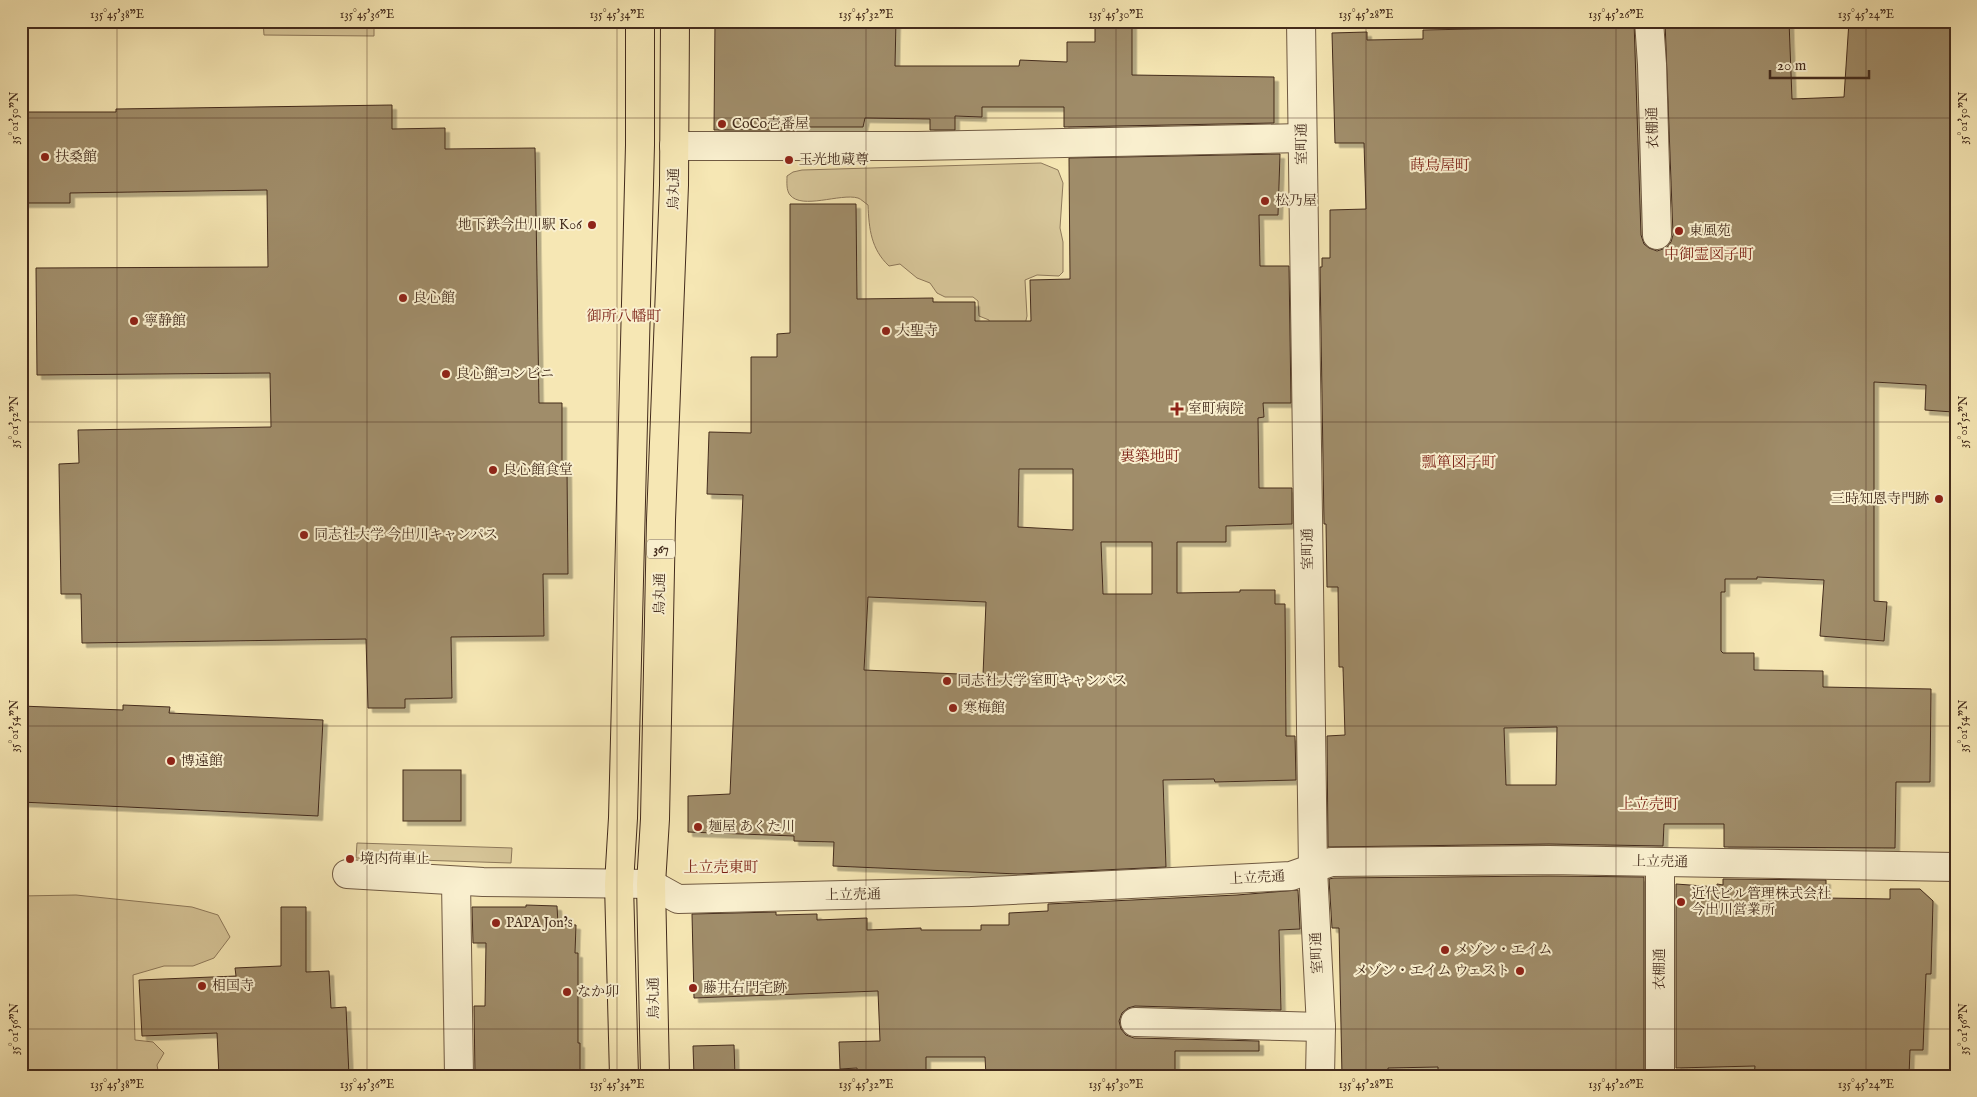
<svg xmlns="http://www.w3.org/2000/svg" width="1977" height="1097" font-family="'IM FELL English','Noto Serif JP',serif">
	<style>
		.green { fill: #d8c79a; stroke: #8e795b }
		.building { fill: #a08d6b; stroke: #432b1c; fill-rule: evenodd; filter: url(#shadow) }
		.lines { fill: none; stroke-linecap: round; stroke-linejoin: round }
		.minor-casing { stroke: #705a42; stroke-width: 30 }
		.highway-casing { stroke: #432b1c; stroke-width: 30 }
		.minor { stroke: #f9efce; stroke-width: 28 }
		.highway { stroke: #f6e7b4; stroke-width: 28 }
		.ticks { fill: none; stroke: #432b1c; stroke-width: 1; stroke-opacity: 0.45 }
		.poi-dot { fill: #8f2418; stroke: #f9efce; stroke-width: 2 }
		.labels { text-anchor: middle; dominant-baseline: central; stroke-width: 4; stroke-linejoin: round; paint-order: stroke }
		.shield { fill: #f9efce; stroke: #7a6651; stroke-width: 1 }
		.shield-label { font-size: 12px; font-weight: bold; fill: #432b1c }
		.poi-label { font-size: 14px; fill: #432b1c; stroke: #f9efce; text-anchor: start }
		.street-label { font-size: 14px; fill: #432b1c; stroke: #f9efce }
		.neighbourhood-label { font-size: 15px; fill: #7a1f14; stroke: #f9efce }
		.neatline { fill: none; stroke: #432b1c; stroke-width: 2 }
		.ticks-label { font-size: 12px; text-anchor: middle; fill: #432b1c }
	</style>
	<defs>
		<filter id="shadow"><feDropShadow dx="4.5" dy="4.5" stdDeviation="0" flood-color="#0004"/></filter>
	</defs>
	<rect width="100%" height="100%" fill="#f6e7b4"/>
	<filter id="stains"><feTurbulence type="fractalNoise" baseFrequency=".004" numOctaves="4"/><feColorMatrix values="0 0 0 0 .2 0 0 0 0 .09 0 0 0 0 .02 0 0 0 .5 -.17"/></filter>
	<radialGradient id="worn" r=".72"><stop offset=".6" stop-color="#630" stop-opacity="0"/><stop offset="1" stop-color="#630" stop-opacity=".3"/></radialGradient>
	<g class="green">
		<path d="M263 21H374V36L264 35Z"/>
		<path d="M1041 163 1058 170 1063 183 1060 228 1063 242V272L1059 276 1037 275 1025 280 1027 316 1024 329H991L989 320 979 316 978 301 973 297H945L937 293 930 283 917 278 900 264 889 266C871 249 869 229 868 205 865 203 861 199 858 198 840 193 802 210 790 195 786 190 787 182 787 176L793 172 802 170Z"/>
		<path d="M357 843 512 848 511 863 356 858Z"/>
		<path d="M76 895 192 907 218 915 230 937 214 958 193 966H164L133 975 135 1040 153 1042 164 1053 157 1065 159 1076H21V896Z"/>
	</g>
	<g class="building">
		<path d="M715 21H896L895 66H1019L1020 60 1067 62V42H1095V21H1132V75L1274 77V123L1064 127V107H982V117L955 116V130H930V119L865 118 863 127H794V130H714Z"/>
		<path d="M1524 21H1634L1641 235 1644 244 1649 248 1657 251 1666 248 1671 242 1673 235 1665 21H1789L1792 99 1844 97 1849 21H1956V372L1953 412 1925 410 1926 385 1874 382V601L1887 602 1884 641 1820 636 1824 580 1757 577V579H1725V592H1721V651L1723 653H1754V670L1823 671V687L1931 689 1930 782H1896L1895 848 1724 847V824H1664L1663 846 1549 844 1328 847 1327 736 1345 735 1343 667H1339L1338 587H1327L1326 524H1324L1320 267H1322V258H1330V210L1366 209 1364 143H1335L1332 33 1367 32V40L1423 39V30L1525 28ZM1557 727 1556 785H1506L1504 728Z"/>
		<path d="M392 105V129L445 128V149L535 148 539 403H562V469H567L568 574H543L544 636 451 637 452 698 405 699V708H368L366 639 82 643 81 594H61L59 464 79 463 78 430 271 427 270 373 37 375 36 268 268 267 267 190 70 193V203H21V112H116V109Z"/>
		<path d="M1280 154 1278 215H1259L1260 266H1289L1291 403H1263L1264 417 1258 418 1259 488H1292V524L1226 526V542H1177V593L1240 592V590H1275V604H1285L1286 736H1295L1296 780 1215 782 1214 779 1163 780 1166 867 1018 874 833 866 834 842 794 841V836L688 832V796L730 794 743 495 707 494 709 432 751 433V357H777V334L790 333V204H856L857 299 933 298V302H975V321H1031L1030 280 1070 279 1069 158ZM1019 469H1073V530L1018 527ZM1101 542H1152V594H1103ZM868 597 986 602 983 675 864 670Z"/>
		<path d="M123 705 170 707 169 713 323 720 318 816 21 802V706L123 710Z"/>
		<rect x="403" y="770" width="58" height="51"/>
		<path d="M1549 876 1644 877V1076H1438V1067L1388 1068V1076H1342L1339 928H1332L1329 879 1334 878Z"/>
		<path d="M1723 879 1826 880V898L1890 899V889H1920L1933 901 1931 974H1926L1923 1050H1910L1909 1076H1754L1755 1066 1676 1068V884L1717 887V884L1723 885Z"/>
		<path d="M1298 890 1300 929 1279 930 1281 1010 1135 1006 1128 1008 1122 1013 1119 1021 1121 1029 1126 1035 1134 1038 1259 1041V1051H1175V1074L986 1076 985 1057H926V1076H858L857 1068 840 1069 839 1042 880 1041 878 991 694 998 692 914 776 912V915L817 914V920L867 918V930L921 928V930H981V925H1009V913L1048 911V904L1237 895Z"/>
		<path d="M526 905 557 906 558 924 576 925 575 953H578V1043H580V1076H475L474 1006H485L486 943H473L472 907H526Z"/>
		<path d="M281 907H306V972L329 971 331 1008 346 1007 349 1076H219L217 1033 142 1036 139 980 236 976 235 968 281 966Z"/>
		<path d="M734 1045 735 1076H694L693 1046Z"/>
	</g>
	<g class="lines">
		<g class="minor-casing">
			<g id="minor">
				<path d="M1301 21 1313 869 1321 1027 1320 1076"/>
				<path d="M1649 21 1652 64 1657 235"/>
				<path d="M674 146H917L1302 138"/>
				<path d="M1660 862V1076"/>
				<path d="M347 874 483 882 651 884 678 899 971 892 1291 876 1331 862 1549 860 1956 867"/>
				<path d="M456 881 459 1076"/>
				<path d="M1135 1022 1321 1027"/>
			</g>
		</g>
		<g class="highway-casing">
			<g id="highway">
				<path d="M624 1076 619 884 623 818 640 145V21"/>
				<path d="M655 1076 651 884 655 819 661 520 674 185 675 21"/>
			</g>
		</g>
		<use href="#minor" class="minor"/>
		<use href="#highway" class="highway"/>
	</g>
	<path class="ticks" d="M117 21V1076M367 21V1076M617 21V1076M866 21V1076M1116 21V1076M1366 21V1076M1616 21V1076M1866 21V1076M21 118H1956M21 422H1956M21 726H1956M21 1029H1956"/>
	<g class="poi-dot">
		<circle cx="722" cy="124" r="5"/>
		<circle cx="45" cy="157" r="5"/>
		<circle cx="789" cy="160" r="5"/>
		<circle cx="1265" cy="201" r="5"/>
		<circle cx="592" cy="225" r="5"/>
		<circle cx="1679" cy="231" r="5"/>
		<circle cx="403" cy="298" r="5"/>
		<circle cx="134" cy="321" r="5"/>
		<circle cx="886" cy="331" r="5"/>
		<circle cx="446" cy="374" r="5"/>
		<path d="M1174.5 401.5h5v5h5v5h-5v5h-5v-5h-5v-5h5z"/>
		<circle cx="493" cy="470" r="5"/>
		<circle cx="1939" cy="499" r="5"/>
		<circle cx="304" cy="535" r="5"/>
		<circle cx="947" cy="681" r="5"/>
		<circle cx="953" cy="708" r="5"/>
		<circle cx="171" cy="761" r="5"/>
		<circle cx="698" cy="827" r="5"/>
		<circle cx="350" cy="859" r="5"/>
		<circle cx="1681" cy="902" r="5"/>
		<circle cx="496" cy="923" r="5"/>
		<circle cx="1445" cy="950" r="5"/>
		<circle cx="1520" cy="971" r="5"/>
		<circle cx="202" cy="986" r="5"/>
		<circle cx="693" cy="988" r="5"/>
		<circle cx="567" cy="992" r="5"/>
	</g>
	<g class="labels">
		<rect class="shield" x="647" y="539.5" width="28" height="19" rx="4"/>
		<g class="shield-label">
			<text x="661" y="549">367</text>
		</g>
		<g class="poi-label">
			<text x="732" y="124">CoCo壱番屋</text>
			<text x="55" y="157">扶桑館</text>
			<text x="799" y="160">玉光地蔵尊</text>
			<text x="1275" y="201">松乃屋</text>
			<text x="582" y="225" text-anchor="end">地下鉄今出川駅 K06</text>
			<text x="1689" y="231">東風苑</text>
			<text x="413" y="298">良心館</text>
			<text x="144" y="321">寧静館</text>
			<text x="896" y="331">大聖寺</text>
			<text x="456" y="374">良心館コンビニ</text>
			<text x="1188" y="409">室町病院</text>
			<text x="503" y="470">良心館食堂</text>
			<text x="1929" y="499" text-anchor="end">三時知恩寺門跡</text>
			<text x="314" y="535">同志社大学 今出川キャンパス</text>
			<text x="957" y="681">同志社大学 室町キャンパス</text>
			<text x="963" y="708">寒梅館</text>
			<text x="181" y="761">博遠館</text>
			<text x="708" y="827">麺屋 あくた川</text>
			<text x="360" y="859">境内荷車止</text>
			<text x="1691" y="894">近代ビル管理株式会社<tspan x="1691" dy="16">今出川営業所</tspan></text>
			<text x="506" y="923">PAPA Jon’s</text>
			<text x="1455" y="950">メゾン・エイム</text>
			<text x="1510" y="971" text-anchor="end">メゾン・エイム ウェスト</text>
			<text x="212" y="986">相国寺</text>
			<text x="703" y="988">藤井右門宅跡</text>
			<text x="577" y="992">なか卯</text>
		</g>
		<g class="street-label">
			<text transform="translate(1653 128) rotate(-92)">衣棚通</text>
			<text transform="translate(1302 144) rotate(-91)">室町通</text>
			<text transform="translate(674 189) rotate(-89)">烏丸通</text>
			<text transform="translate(1308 549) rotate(-91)">室町通</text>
			<text transform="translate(660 594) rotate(-89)">烏丸通</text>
			<text transform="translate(1660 862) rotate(1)">上立売通</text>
			<text transform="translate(1257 878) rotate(-3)">上立売通</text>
			<text transform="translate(853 895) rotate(-1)">上立売通</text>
			<text transform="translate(1317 953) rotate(-93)">室町通</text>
			<text transform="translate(1660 969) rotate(-90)">衣棚通</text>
			<text transform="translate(654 998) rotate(-91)">烏丸通</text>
		</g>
		<g class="neighbourhood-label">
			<text x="1440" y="165">蒔鳥屋町</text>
			<text x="1709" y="254">中御霊図子町</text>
			<text x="624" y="316">御所八幡町</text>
			<text x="1150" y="456">裏築地町</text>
			<text x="1459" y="462">瓢箪図子町</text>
			<text x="1649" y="804">上立売町</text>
			<text x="721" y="867">上立売東町</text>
		</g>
	</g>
	<rect width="1977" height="1097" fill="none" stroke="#f6e7b4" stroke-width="55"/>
	<path d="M1770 70v8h99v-8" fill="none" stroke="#432b1c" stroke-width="2.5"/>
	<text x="1777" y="70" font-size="15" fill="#432b1c" stroke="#f9efce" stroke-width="4" paint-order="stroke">20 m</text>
	<rect x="28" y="28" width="1922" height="1042" class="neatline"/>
	<g class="ticks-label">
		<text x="117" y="18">135°45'38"E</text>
		<text x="367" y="18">135°45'36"E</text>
		<text x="617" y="18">135°45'34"E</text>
		<text x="866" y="18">135°45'32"E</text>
		<text x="1116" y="18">135°45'30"E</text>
		<text x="1366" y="18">135°45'28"E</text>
		<text x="1616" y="18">135°45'26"E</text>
		<text x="1866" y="18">135°45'24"E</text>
		<text transform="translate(1963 118) rotate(-90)" y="4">35°01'50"N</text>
		<text transform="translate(14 118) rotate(-90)" y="4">35°01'50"N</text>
		<text transform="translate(1963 422) rotate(-90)" y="4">35°01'52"N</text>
		<text transform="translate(14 422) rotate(-90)" y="4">35°01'52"N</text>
		<text transform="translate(1963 726) rotate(-90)" y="4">35°01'54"N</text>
		<text transform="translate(14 726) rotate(-90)" y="4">35°01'54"N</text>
		<text transform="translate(1963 1029) rotate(-90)" y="4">35°01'56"N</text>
		<text transform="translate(14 1029) rotate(-90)" y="4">35°01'56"N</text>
		<text x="117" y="1088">135°45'38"E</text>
		<text x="367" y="1088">135°45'36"E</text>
		<text x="617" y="1088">135°45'34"E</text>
		<text x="866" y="1088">135°45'32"E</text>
		<text x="1116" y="1088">135°45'30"E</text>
		<text x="1366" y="1088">135°45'28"E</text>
		<text x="1616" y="1088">135°45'26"E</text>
		<text x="1866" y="1088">135°45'24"E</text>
	</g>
	<rect width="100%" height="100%" filter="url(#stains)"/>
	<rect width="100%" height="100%" fill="url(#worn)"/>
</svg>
